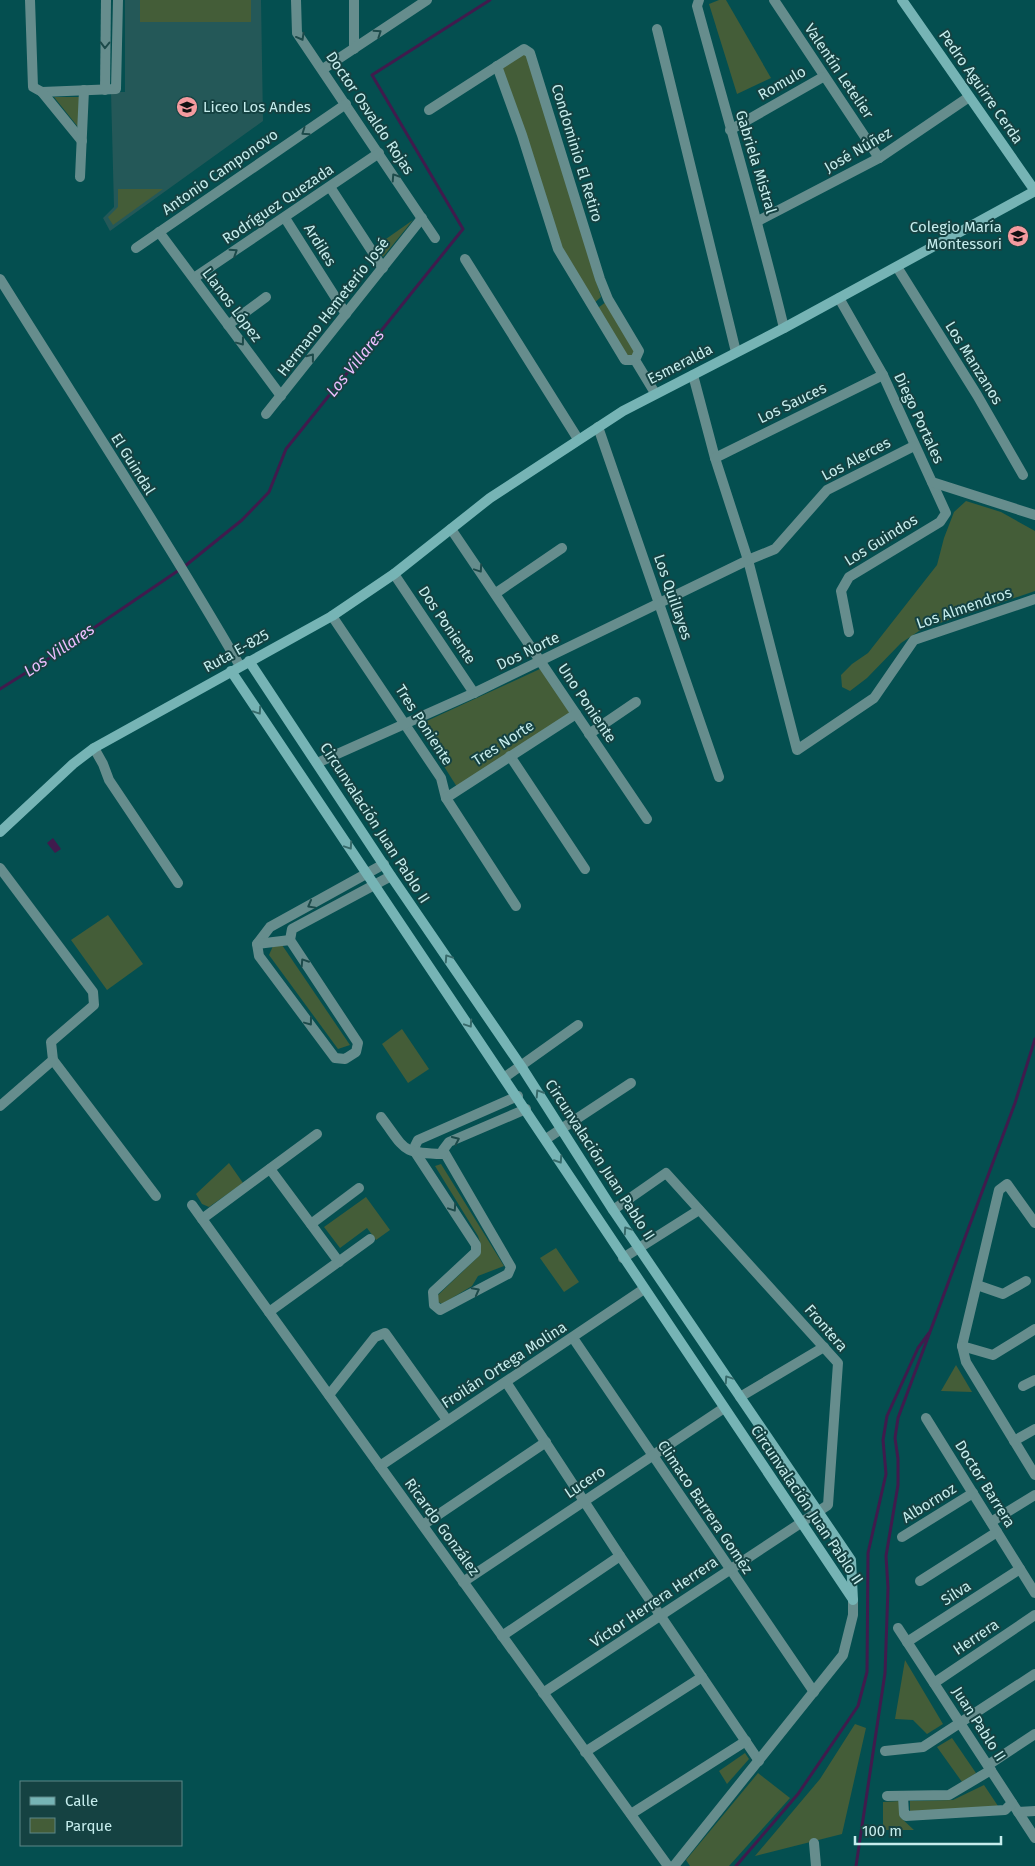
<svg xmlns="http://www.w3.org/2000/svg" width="1035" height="1866" font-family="'Fira Sans',sans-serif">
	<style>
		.built { fill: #245858 }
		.green { fill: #445d38 }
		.water { fill: #401b4d }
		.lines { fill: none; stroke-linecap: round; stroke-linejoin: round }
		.stream { stroke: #401b4d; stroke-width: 3 }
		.street { stroke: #668d8d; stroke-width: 10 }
		.secondary { stroke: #76b4b5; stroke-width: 10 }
		.oneway { stroke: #1d4a4a }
		.oneway2 { stroke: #376a6a }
		.labels { text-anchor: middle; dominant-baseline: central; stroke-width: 4; stroke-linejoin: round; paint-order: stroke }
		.street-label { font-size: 15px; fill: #c6eded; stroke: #154242 }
		.poi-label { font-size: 15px; fill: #c6eded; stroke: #154242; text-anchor: start }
		.water-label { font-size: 16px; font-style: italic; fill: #ebbdfd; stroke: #154242 }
	</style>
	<rect width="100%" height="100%" fill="#044f50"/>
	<path class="built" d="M125 0H261L263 121 110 231 103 218 114 207 111 92H125Z"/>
	<g class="green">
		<rect x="140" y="0" width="111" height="22"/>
		<path d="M719 0H726L771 78 737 94 709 4Z"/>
		<path d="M522 55H527L601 297 593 304 559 246 501 68Z"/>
		<path d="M54 97H80L78 127Z"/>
		<path d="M118 189H163L113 225 108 217 118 207Z"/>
		<path d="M413 220 383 257 376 246Z"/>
		<path d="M606 302 638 351 633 358 625 357 595 310Z"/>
		<path d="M966 501 1001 512 1035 531V591L922 629 901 643 867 678 850 691 842 687 841 675 852 664 868 653 937 565 944 538 954 512Z"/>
		<path d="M542 668 572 714 457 787 418 725Z"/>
		<path d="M108 915 143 964 107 990 71 940Z"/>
		<path d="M280 942 350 1045 338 1049 269 955 273 946Z"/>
		<path d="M402 1029 429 1069 408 1083 382 1044Z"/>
		<path d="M229 1163 243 1183 209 1207 202 1204 196 1194Z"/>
		<path d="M441 1164 504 1266 478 1276 472 1286 442 1304 438 1302V1295L480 1255 481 1245 478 1236 435 1166Z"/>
		<path d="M366 1197 390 1230 376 1240 367 1228 340 1248 324 1227Z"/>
		<path d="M556 1248 579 1282 564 1292 540 1258Z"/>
		<path d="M956 1365 972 1392 941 1391Z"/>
		<path d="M905 1660 943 1724 927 1734 913 1720 895 1719Z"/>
		<path d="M855 1724 866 1728 842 1834 755 1856 820 1779Z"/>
		<path d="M952 1738 976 1773 962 1782 937 1747Z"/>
		<path d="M745 1753 749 1759 727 1784 719 1771Z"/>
		<path d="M758 1773 790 1798 729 1866H690L686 1860Z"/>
		<path d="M984 1785 998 1806 910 1813V1801L953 1800Z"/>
		<path d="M900 1801V1817L914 1830H883V1802Z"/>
	</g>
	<path class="water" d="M53 838 61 849 55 853 47 843Z"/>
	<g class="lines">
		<g class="stream">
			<path d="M0 689 48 659 185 566 242 520 269 492 286 449 463 229 372 75 490 0"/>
			<path d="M736 1866 798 1794 858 1706 867 1672 868 1553 886 1474 883 1440 887 1416 918 1348 929 1333"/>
			<path d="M856 1866 885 1673 888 1588 886 1556 898 1485V1459L895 1438 898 1418 1015 1103 1035 1039"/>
		</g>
		<g class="street">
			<path d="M30 0 33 87 42 92 116 89 118 0"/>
			<path d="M296 0 297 33 435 238"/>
			<path d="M354 0V49"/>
			<path d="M699 0 697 6C726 113 758 220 784 328"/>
			<path d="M774 0 879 158"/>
			<path d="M657 29 736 352"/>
			<path d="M497 66 522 135 558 249 625 360H635"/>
			<path d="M323 69 427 0"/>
			<path d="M105 90 106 0"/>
			<path d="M42 92 82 141"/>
			<path d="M429 110 524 49 530 53 600 279 608 299 639 351 635 360 655 393"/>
			<path d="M730 130 823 77"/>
			<path d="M80 177 84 90"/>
			<path d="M330 187 383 268"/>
			<path d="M285 218 346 314"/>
			<path d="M758 221 879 158 969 97"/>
			<path d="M159 232 281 396"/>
			<path d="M136 248 346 104"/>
			<path d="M465 259 578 439"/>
			<path d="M897 267 977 395 1023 475"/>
			<path d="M194 278 379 153"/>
			<path d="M0 279C80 407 164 535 240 666"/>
			<path d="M839 298 883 375 946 513 940 522 849 577 841 591 849 632"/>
			<path d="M228 325 266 297"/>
			<path d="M693 375 715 458 748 560 797 750 874 698 914 640 1035 599"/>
			<path d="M266 414 422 218"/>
			<path d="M598 427 719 777"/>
			<path d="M715 458 883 375"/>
			<path d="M932 482 1035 515"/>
			<path d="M451 529 647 819"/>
			<path d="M394 574 474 693"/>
			<path d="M496 593 562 548"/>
			<path d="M332 616 441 778 446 798 516 906"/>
			<path d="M589 734 636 702"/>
			<path d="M94 748 103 764 109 780 178 883"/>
			<path d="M510 756 585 869"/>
			<path d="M317 763 474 693 748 560 775 549 827 490 914 446"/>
			<path d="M446 798 576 714"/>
			<path d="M384 864 270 927 257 944 259 956 335 1058 345 1059 356 1052 358 1043 290 940 292 929 391 876"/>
			<path d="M0 868 93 992 94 1005 51 1042 53 1060 156 1196"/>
			<path d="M257 944 290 940"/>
			<path d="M505 1077 578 1025"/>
			<path d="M518 1096 418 1140 415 1146V1152L476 1245V1252L433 1292 434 1305 440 1310 508 1274 511 1267 443 1150 449 1142 526 1109"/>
			<path d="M0 1106 53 1060"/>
			<path d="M381 1117C406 1150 400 1153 443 1154"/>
			<path d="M546 1139 631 1083"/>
			<path d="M270 1169 339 1262"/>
			<path d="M192 1205 668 1866"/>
			<path d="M202 1219 317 1134"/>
			<path d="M1035 1223 1007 1184 999 1190 962 1346 966 1362 1035 1475"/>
			<path d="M311 1224 359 1188"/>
			<path d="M623 1258 699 1210"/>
			<path d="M977 1285 1003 1294 1026 1281"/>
			<path d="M269 1312 370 1239"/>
			<path d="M573 1338 814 1692"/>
			<path d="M962 1346 993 1355 1035 1329"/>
			<path d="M506 1382 620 1556 759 1761"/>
			<path d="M1023 1386 1035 1380"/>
			<path d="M329 1395 375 1337 385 1333 447 1420"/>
			<path d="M740 1397 824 1347"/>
			<path d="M926 1418 1035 1593"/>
			<path d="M1014 1441 1035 1429"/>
			<path d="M380 1466 644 1289"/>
			<path d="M991 1522 1035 1495"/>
			<path d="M423 1525 546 1442"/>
			<path d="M902 1537 973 1493"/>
			<path d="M920 1581 997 1532"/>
			<path d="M463 1582 724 1408"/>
			<path d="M898 1628 1035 1838"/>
			<path d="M502 1636 620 1556"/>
			<path d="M907 1642 1020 1569"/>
			<path d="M934 1683 1035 1615"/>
			<path d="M543 1693 828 1505 838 1363 666 1173 613 1210"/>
			<path d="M885 1751 923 1747 1035 1674"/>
			<path d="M585 1752 702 1677"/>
			<path d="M988 1765 1035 1734"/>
			<path d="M887 1796 949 1795 991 1770"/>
			<path d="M903 1796 904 1814 906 1816 1005 1810 1012 1803"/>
			<path d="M1018 1812 1035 1811"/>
			<path d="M631 1814 746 1741"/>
			<path d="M814 1843 816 1866"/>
			<path d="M674 1866 843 1655 853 1615V1600"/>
		</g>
		<g class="secondary">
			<path d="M902 0 1035 191"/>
			<path d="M249 661 391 876 521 1066 613 1210 851 1560 853 1600"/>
			<path d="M231 671 852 1598"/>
			<path d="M0 832 73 764 94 748 332 616 394 574 490 498 623 411 784 328 1035 191"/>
		</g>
	</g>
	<defs><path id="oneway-chevron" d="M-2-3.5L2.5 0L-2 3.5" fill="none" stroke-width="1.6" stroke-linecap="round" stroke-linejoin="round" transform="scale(1.25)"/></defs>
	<g class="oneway">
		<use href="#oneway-chevron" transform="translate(378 33) rotate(-34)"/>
		<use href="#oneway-chevron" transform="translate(301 37) rotate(61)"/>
		<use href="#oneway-chevron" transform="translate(105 45) rotate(91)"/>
		<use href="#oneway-chevron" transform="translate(305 132) rotate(145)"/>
		<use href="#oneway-chevron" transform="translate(395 177) rotate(-123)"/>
		<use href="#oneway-chevron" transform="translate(234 252) rotate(-33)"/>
		<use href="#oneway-chevron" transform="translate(241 342) rotate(53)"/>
		<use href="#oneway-chevron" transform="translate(311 357) rotate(-52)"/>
		<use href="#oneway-chevron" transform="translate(479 569) rotate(56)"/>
		<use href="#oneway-chevron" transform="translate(311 905) rotate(151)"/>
		<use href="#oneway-chevron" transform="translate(304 962) rotate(-123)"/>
		<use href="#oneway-chevron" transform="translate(309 1022) rotate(53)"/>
		<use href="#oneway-chevron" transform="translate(456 1140) rotate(-25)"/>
		<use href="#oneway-chevron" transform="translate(453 1208) rotate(56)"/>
		<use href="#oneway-chevron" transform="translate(476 1291) rotate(-28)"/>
	</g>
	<g class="oneway2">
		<use href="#oneway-chevron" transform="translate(258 711) rotate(56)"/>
		<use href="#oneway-chevron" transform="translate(349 846) rotate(56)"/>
		<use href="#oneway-chevron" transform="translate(448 958) rotate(-124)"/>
		<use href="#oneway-chevron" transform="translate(469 1024) rotate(56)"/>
		<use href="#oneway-chevron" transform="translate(539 1093) rotate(-123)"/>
		<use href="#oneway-chevron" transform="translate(559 1160) rotate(57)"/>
		<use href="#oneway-chevron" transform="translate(627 1230) rotate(-124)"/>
		<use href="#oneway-chevron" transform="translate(728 1379) rotate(-124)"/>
	</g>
	<defs>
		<g id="school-disc" transform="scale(1.125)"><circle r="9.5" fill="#f49b9f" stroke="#154242"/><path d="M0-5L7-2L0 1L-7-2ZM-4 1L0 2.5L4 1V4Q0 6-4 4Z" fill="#111"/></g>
	</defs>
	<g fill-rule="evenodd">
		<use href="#school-disc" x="187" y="107"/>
		<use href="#school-disc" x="1018" y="236"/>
	</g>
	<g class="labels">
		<g class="street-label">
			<text transform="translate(839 71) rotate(56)">Valentín Letelier</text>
			<text transform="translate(782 83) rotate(-30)">Romulo</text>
			<text transform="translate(981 87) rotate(55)">Pedro Aguirre Cerda</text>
			<text transform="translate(370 113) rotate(56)">Doctor Osvaldo Rojas</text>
			<text transform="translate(858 150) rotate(-30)">José Núñez</text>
			<text transform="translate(577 153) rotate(73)">Condominio El Retiro</text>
			<text transform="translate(756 162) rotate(73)">Gabriela Mistral</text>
			<text transform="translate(220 172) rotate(-35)">Antonio Camponovo</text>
			<text transform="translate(278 204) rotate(-34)">Rodríguez Quezada</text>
			<text transform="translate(320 245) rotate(58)">Ardiles</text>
			<text transform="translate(232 305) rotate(53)">Llanos López</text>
			<text transform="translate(333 307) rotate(-52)">Hermano Hemeterio José</text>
			<text transform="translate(974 363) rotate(58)">Los Manzanos</text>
			<text transform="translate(680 364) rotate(-27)">Esmeralda</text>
			<text transform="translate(792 403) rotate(-26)">Los Sauces</text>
			<text transform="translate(919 418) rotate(65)">Diego Portales</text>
			<text transform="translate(856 459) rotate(-28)">Los Alerces</text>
			<text transform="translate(133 464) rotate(58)">El Guindal</text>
			<text transform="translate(881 540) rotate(-32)">Los Guindos</text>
			<text transform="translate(673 597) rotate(71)">Los Quillayes</text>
			<text transform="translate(964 608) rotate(-19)">Los Almendros</text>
			<text transform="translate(447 625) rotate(56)">Dos Poniente</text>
			<text transform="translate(236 651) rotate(-29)">Ruta E-825</text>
			<text transform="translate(528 651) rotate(-26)">Dos Norte</text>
			<text transform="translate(587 703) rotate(56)">Uno Poniente</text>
			<text transform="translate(424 725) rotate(57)">Tres Poniente</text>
			<text transform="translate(503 743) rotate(-33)">Tres Norte</text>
			<text transform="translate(375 823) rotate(57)">Circunvalación Juan Pablo II</text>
			<text transform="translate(600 1160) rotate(57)">Circunvalación Juan Pablo II</text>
			<text transform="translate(826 1328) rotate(49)">Frontera</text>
			<text transform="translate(504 1365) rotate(-33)">Froilán Ortega Molina</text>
			<text transform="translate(585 1482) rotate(-34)">Lucero</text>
			<text transform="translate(985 1484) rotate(58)">Doctor Barrera</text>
			<text transform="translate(929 1503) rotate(-32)">Albornoz</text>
			<text transform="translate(807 1505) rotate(56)">Circunvalación Juan Pablo II</text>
			<text transform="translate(705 1507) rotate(56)">Climaco Barrera Goméz</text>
			<text transform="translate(442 1527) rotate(54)">Ricardo González</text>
			<text transform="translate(956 1593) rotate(-33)">Silva</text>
			<text transform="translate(654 1602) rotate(-34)">Víctor Herrera Herrera</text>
			<text transform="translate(976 1637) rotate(-34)">Herrera</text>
			<text transform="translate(979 1724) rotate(57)">Juan Pablo II</text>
		</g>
		<g class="poi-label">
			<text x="203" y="107">Liceo Los Andes</text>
			<text x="1002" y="227" text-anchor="end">Colegio María<tspan x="1002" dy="17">Montessori</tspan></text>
		</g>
		<g class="water-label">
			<text transform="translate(355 363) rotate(-51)">Los Villares</text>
			<text transform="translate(59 650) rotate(-34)">Los Villares</text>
		</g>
	</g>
	<rect x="20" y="1781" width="162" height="65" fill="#154242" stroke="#5c8686"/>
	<rect x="30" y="1797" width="25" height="8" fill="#76b4b5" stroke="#5c8686"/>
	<text x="65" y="1806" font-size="15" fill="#c6eded">Calle</text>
	<rect x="30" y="1818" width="25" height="15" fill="#445d38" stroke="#5c8686"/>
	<text x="65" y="1831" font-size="15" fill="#c6eded">Parque</text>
	<path d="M855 1836v8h146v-8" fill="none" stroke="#c6eded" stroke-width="2.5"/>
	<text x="862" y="1836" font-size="15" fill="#c6eded" stroke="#154242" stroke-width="4" paint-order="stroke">100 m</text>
</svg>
